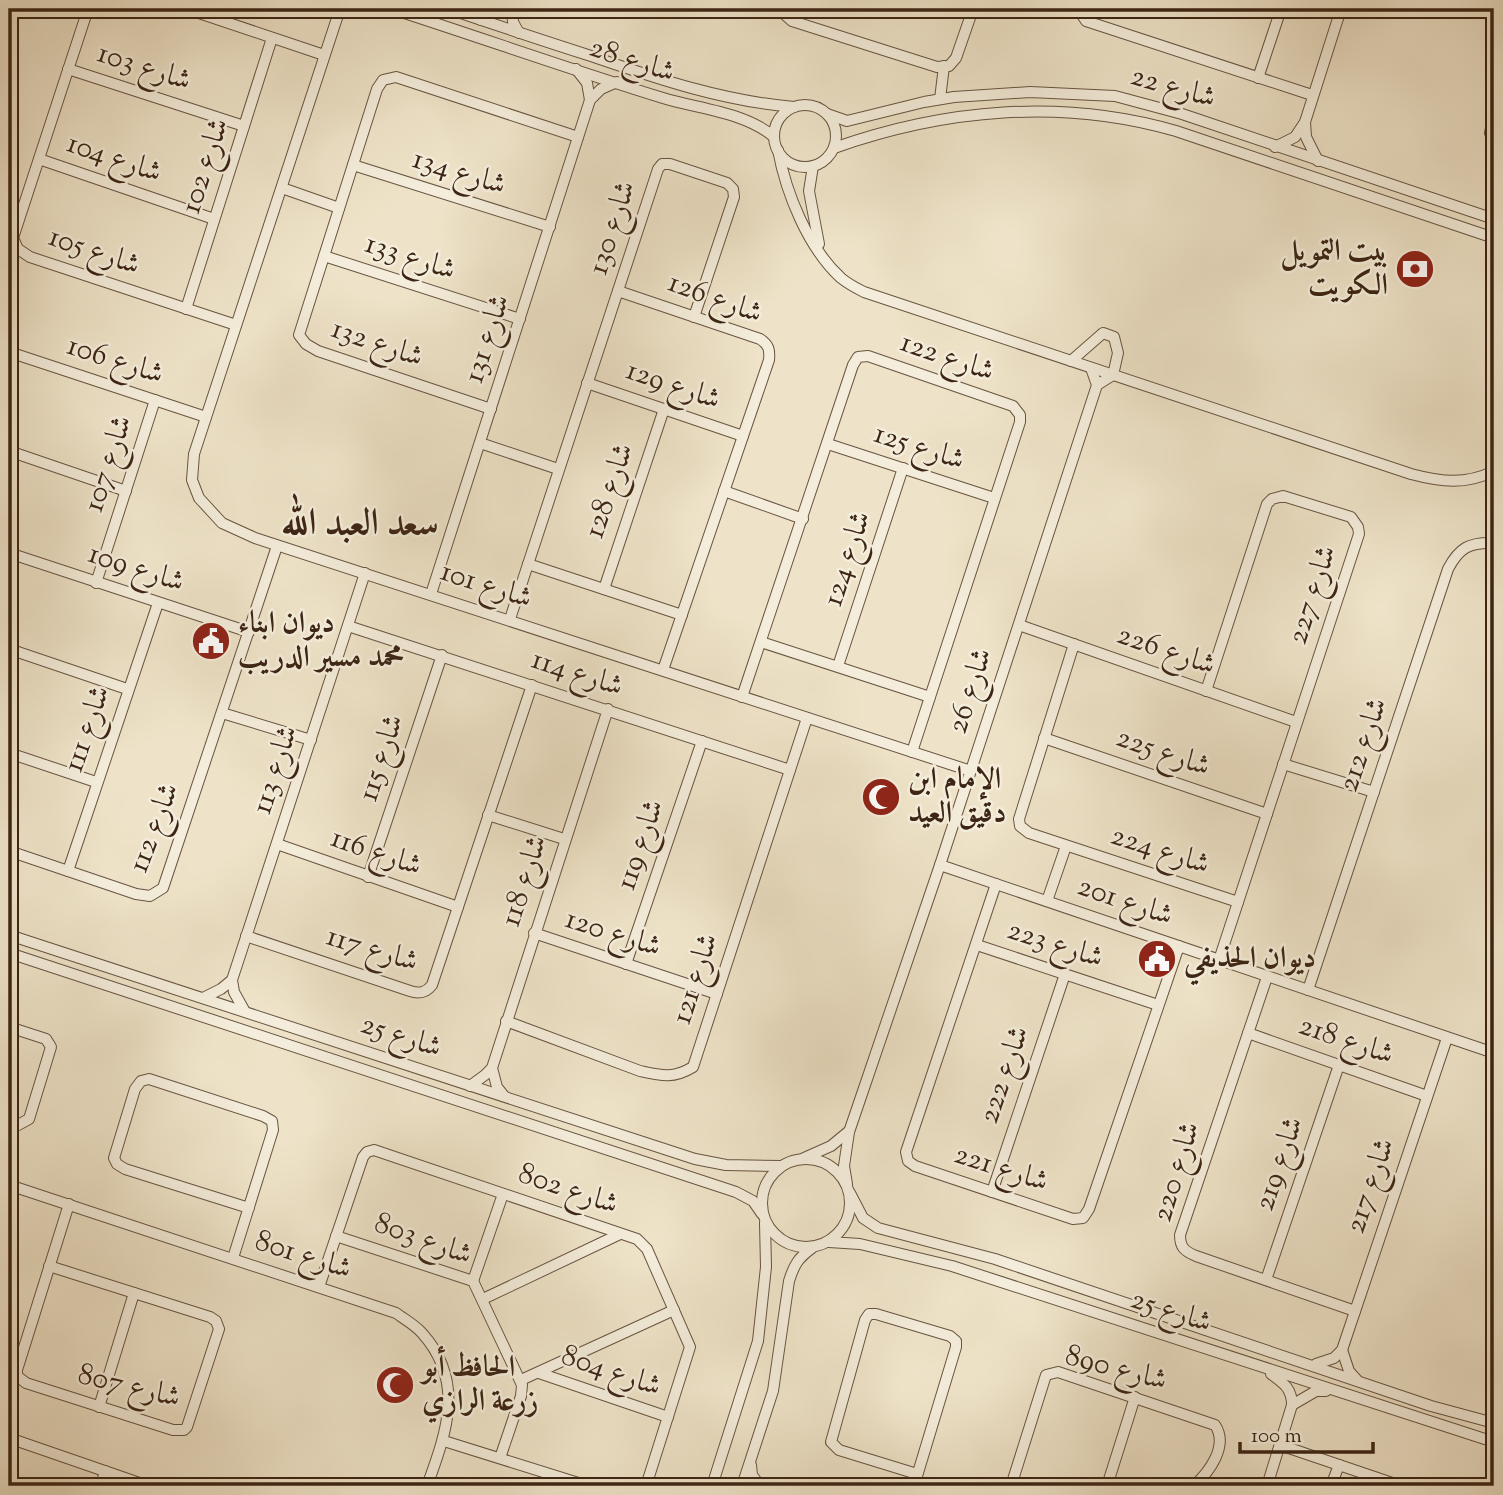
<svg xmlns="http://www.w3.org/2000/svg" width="1503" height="1495" font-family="'Sorts Mill Goudy',Amiri,serif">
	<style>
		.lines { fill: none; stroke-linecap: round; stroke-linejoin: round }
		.minor-casing { stroke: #685441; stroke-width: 12 }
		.minor { stroke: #f4eddb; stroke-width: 10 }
		.labels { text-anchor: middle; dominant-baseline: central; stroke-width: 5; stroke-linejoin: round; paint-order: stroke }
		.street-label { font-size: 30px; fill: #3c2514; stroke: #f4eddb }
		.poi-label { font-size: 30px; font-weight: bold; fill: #3c2514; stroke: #f4eddb; text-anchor: start }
		.district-label { font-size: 37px; font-weight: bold; fill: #3c2514; stroke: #f4eddb }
	</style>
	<rect width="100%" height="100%" fill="#eee3c8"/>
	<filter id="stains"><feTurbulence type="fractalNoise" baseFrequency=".00286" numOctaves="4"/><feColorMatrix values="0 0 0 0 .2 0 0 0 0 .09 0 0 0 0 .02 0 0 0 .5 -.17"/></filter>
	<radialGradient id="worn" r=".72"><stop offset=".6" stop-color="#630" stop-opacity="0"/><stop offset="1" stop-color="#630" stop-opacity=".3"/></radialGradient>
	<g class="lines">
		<g class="minor-casing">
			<g id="minor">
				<path d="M88 9 13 238 18 249 30 257 236 325"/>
				<path d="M187 9 324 55"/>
				<path d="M336 9 338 15 194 454 192 480 199 498 222 523 255 538 971 771"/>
				<path d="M392 9C482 38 572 70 663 98 699 109 745 112 774 137"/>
				<path d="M449 9C496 25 544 41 591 56 658 79 723 101 794 107"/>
				<path d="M512 9 513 22 519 33"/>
				<path d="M638 9C650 13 660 13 672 9"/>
				<path d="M781 9 783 13 792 21 937 67 949 66 956 58 973 9"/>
				<path d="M1078 9 1086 21 1312 95"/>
				<path d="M338 15 347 9"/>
				<path d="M481 20 506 9"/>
				<path d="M68 69 244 126"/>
				<path d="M576 69 587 83 590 100"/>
				<path d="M1258 78 1281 9"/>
				<path d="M940 99 944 66"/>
				<circle cx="805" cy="136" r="31"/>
				<path d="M827 114 847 121 924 102 954 97 1030 92 1115 96 1182 114 1494 219"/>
				<path d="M1494 114 1490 133 1494 144"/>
				<path d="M1275 147 1295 137 1305 122"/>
				<path d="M834 148C944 109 1062 98 1176 131L1494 238"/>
				<path d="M778 150C786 193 808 248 841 278 847 283 856 288 864 292L1411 474C1441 482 1466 485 1494 471"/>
				<path d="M39 159 214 219"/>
				<path d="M1318 161 1306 137 1305 122 1341 9"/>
				<path d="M353 165 550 227"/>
				<path d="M813 166 809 191 819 244"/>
				<path d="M282 188 339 208"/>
				<path d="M324 256 520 319"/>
				<path d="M618 291 760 339C769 345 770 350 769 360L663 670"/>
				<path d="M186 309 272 38"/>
				<path d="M9 352 206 417"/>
				<path d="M1071 361 1103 333 1114 337 1118 353 1113 375 1097 385"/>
				<path d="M587 383 743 436"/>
				<path d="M491 409 318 351 306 344 299 335 377 89 383 80 396 77 578 137"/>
				<path d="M480 443 558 469"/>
				<path d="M828 444 994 498"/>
				<path d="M9 451 126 491"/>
				<path d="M724 491 803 519"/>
				<path d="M9 553 249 632"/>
				<path d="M528 564 682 615"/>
				<path d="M96 583 155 400"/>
				<path d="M604 589 664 409"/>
				<path d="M431 594 590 100 601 89 617 82"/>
				<path d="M510 619 658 169 662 164H670L727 183 733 189 734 197 694 317"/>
				<path d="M1019 625 1296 722"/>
				<path d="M348 626 790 770"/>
				<path d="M761 642 930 697"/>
				<path d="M1074 644 1019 819 1020 826 1029 833 1238 902"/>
				<path d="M9 649 127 689"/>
				<path d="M838 666 903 468"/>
				<path d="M1206 691 1267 504 1272 499 1283 496 1351 517 1358 527 1359 534 1219 960"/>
				<path d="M742 697 853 365 858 357 868 356 1013 406 1020 415V422L912 752"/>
				<path d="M222 713 311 740"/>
				<path d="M1044 738 1267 814"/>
				<path d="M9 753 96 782"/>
				<path d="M1283 764 1374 792"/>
				<path d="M488 815 564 839"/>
				<path d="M277 844 458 907"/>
				<path d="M9 851 136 894 150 896 163 888 277 546"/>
				<path d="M940 865 1494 1053"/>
				<path d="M68 871 158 603"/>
				<path d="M368 877 442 655"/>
				<path d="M996 884 906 1152 908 1161 915 1166 1073 1219 1083 1218 1089 1209 1179 946"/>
				<path d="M1047 901 1066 846"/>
				<path d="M534 933 717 994"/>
				<path d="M9 935 695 1159 726 1165 781 1166"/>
				<path d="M246 936 410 991C419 994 426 993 432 985L532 685"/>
				<path d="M977 945 1158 1005"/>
				<path d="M9 953 736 1192 753 1201 762 1214"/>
				<path d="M626 964 702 741"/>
				<path d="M1267 977 1180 1235C1180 1247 1184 1251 1196 1256L1355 1311"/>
				<path d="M1308 990 1448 569C1459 548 1469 542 1494 543"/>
				<path d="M203 998 221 989 232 980"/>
				<path d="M244 1010 234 992 232 980 365 573"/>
				<path d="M506 1021 640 1071C662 1076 673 1079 693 1067L807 718"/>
				<path d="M9 1027 46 1039 51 1047 29 1119 18 1125 9 1123"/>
				<path d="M1248 1033 1427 1096"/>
				<path d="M492 1068 497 1087 504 1096"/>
				<path d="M470 1086 485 1075 492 1068 608 709"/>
				<path d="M804 1158 831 1146 848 1132"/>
				<circle cx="806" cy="1203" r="44"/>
				<path d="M847 1184 844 1166 849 1132 940 865 1097 385 1091 368"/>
				<path d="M9 1185 396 1313C404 1319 415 1325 422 1333 466 1382 446 1433 427 1486"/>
				<path d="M992 1192 1065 974"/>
				<path d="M850 1193 863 1218 878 1228 995 1259 1431 1406 1494 1423"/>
				<path d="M336 1236 473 1281 522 1385 521 1396 500 1458"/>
				<path d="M829 1242 860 1244 952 1266 1494 1442"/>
				<path d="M233 1258 273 1130 272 1121 263 1116 149 1079 141 1081 135 1089 114 1158 117 1164 125 1169 249 1208"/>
				<path d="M49 1266 210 1317 216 1321 219 1329 187 1427 184 1430H173L26 1383 17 1376V1370L69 1204"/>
				<path d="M1266 1280 1339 1065"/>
				<path d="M473 1281 503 1194"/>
				<path d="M319 1287 363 1157 367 1152 374 1150 637 1239 647 1249 690 1347 646 1486"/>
				<path d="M483 1299 620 1234"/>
				<path d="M1342 1350 1349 1371 1357 1380"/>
				<path d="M1316 1364 1334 1358 1342 1350 1447 1038"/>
				<path d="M539 1373 668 1417"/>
				<path d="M521 1380 674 1310"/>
				<path d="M1292 1405 1316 1391H1326"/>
				<path d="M99 1407 134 1293"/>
				<path d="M9 1438 148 1486"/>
				<path d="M444 1441 588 1486"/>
				<path d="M1280 1445 1401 1486"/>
				<path d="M751 1465 752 1475 760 1486"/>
				<path d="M101 1486 105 1471"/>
				<path d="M712 1486 758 1341 766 1267 765 1223"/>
				<path d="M742 1486 773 1391 789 1281C794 1265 798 1258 812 1248"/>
				<path d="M914 1486 956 1347V1341L950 1336 876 1314H869L865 1320 831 1442 839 1450 917 1474"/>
				<path d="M1011 1486 1046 1375 1058 1372 1215 1425C1229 1446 1209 1472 1194 1486"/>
				<path d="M1107 1486 1135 1397"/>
				<path d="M1267 1486 1292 1405C1292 1389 1284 1383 1271 1374"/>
				<path d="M1331 1486 1339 1465"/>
			</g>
		</g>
		<use href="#minor" class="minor"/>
	</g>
	<defs>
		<g id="bank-disc" transform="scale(2.0125)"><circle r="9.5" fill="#8f2418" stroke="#f4eddb"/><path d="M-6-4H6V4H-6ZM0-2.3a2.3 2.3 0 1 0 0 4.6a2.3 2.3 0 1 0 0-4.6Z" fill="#fff"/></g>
		<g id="civic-disc" transform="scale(2.0125)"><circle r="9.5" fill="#8f2418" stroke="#f4eddb"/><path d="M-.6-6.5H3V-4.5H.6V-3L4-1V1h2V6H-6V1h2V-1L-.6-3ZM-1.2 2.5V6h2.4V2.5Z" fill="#fff"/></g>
		<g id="mosque-disc" transform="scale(2.0125)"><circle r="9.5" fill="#8f2418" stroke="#f4eddb"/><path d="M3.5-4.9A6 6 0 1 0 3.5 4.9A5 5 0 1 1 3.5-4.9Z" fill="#fff"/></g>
	</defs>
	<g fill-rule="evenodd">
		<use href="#bank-disc" x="1415" y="269"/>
		<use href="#civic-disc" x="211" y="641"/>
		<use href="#mosque-disc" x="881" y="797"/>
		<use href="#civic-disc" x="1157" y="959"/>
		<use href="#mosque-disc" x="395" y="1385"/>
	</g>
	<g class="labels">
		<g class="street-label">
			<text transform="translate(632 61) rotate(18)">شارع 28</text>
			<text transform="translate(144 68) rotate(18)">شارع 103</text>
			<text transform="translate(1173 88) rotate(16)">شارع 22</text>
			<text transform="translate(114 159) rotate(19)">شارع 104</text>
			<text transform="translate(206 166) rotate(-72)">شارع 102</text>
			<text transform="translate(459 173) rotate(17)">شارع 134</text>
			<text transform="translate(613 228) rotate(-72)">شارع 130</text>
			<text transform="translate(94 252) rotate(19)">شارع 105</text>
			<text transform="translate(410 258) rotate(18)">شارع 133</text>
			<text transform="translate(715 299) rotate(20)">شارع 126</text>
			<text transform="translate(488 339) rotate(-72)">شارع 131</text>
			<text transform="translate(377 344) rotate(19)">شارع 132</text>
			<text transform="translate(947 358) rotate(19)">شارع 122</text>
			<text transform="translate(115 361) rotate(18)">شارع 106</text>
			<text transform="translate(673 386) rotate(19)">شارع 129</text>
			<text transform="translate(919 448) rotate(18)">شارع 125</text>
			<text transform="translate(109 464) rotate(-72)">شارع 107</text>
			<text transform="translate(610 491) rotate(-71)">شارع 128</text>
			<text transform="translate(848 559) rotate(-72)">شارع 124</text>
			<text transform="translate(136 569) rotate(18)">شارع 109</text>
			<text transform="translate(486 586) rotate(18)">شارع 101</text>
			<text transform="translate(1313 595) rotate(-72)">شارع 227</text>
			<text transform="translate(1166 651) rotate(19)">شارع 226</text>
			<text transform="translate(577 674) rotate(18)">شارع 114</text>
			<text transform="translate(971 691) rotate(-72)">شارع 26</text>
			<text transform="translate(88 729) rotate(-71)">شارع 111</text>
			<text transform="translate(1364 745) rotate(-71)">شارع 212</text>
			<text transform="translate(1163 753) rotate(19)">شارع 225</text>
			<text transform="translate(382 758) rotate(-72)">شارع 115</text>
			<text transform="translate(276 770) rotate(-72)">شارع 113</text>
			<text transform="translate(155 828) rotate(-69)">شارع 112</text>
			<text transform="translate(641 845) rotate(-71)">شارع 119</text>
			<text transform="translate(1160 851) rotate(18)">شارع 224</text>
			<text transform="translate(376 853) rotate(19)">شارع 116</text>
			<text transform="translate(525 881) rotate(-72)">شارع 118</text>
			<text transform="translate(1125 902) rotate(19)">شارع 201</text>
			<text transform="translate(613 934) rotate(18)">شارع 120</text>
			<text transform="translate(1055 945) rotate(18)">شارع 223</text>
			<text transform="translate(372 950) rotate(17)">شارع 117</text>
			<text transform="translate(696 979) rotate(-72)">شارع 121</text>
			<text transform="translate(401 1037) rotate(18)">شارع 25</text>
			<text transform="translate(1346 1041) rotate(19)">شارع 218</text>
			<text transform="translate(1005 1075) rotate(-71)">شارع 222</text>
			<text transform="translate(1280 1164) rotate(-71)">شارع 219</text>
			<text transform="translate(1001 1169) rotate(18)">شارع 221</text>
			<text transform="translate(1177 1172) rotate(-73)">شارع 220</text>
			<text transform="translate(1371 1186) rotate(-71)">شارع 217</text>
			<text transform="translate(568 1190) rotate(19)">شارع 802</text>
			<text transform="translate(423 1240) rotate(20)">شارع 803</text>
			<text transform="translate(303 1256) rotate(18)">شارع 801</text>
			<text transform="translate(1171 1312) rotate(18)">شارع 25</text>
			<text transform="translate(1116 1369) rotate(15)">شارع 890</text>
			<text transform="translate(611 1372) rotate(19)">شارع 804</text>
			<text transform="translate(129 1387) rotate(14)">شارع 807</text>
		</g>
		<g class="poi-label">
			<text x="1388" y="252" text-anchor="end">بيت التمويل<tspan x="1388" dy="34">الكويت</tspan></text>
			<text x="238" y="624">ديوان ابناء<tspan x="238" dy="34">محمد مسير الدريب</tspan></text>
			<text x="908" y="780">الإمام ابن<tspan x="908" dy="34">دقيق العيد</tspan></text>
			<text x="1184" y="959">ديوان الحذيفي</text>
			<text x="422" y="1368">الحافظ أبو<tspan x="422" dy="34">زرعة الرازي</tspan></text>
		</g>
		<g class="district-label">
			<text x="360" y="525">سعد العبد الله</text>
		</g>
	</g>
	<rect width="1503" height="1495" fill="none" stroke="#eee3c8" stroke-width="35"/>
	<rect x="10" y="10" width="1482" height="1474" fill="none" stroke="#3c2514" stroke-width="3.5"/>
	<rect x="18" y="18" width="1468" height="1460" fill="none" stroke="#3c2514" stroke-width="2"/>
	<path d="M1240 1442v10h133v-10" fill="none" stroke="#3c2514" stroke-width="3.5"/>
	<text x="1251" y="1442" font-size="21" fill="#3c2514" stroke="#f4eddb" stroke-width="5" paint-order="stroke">100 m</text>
	<rect width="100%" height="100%" filter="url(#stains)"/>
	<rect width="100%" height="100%" fill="url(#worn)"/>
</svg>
